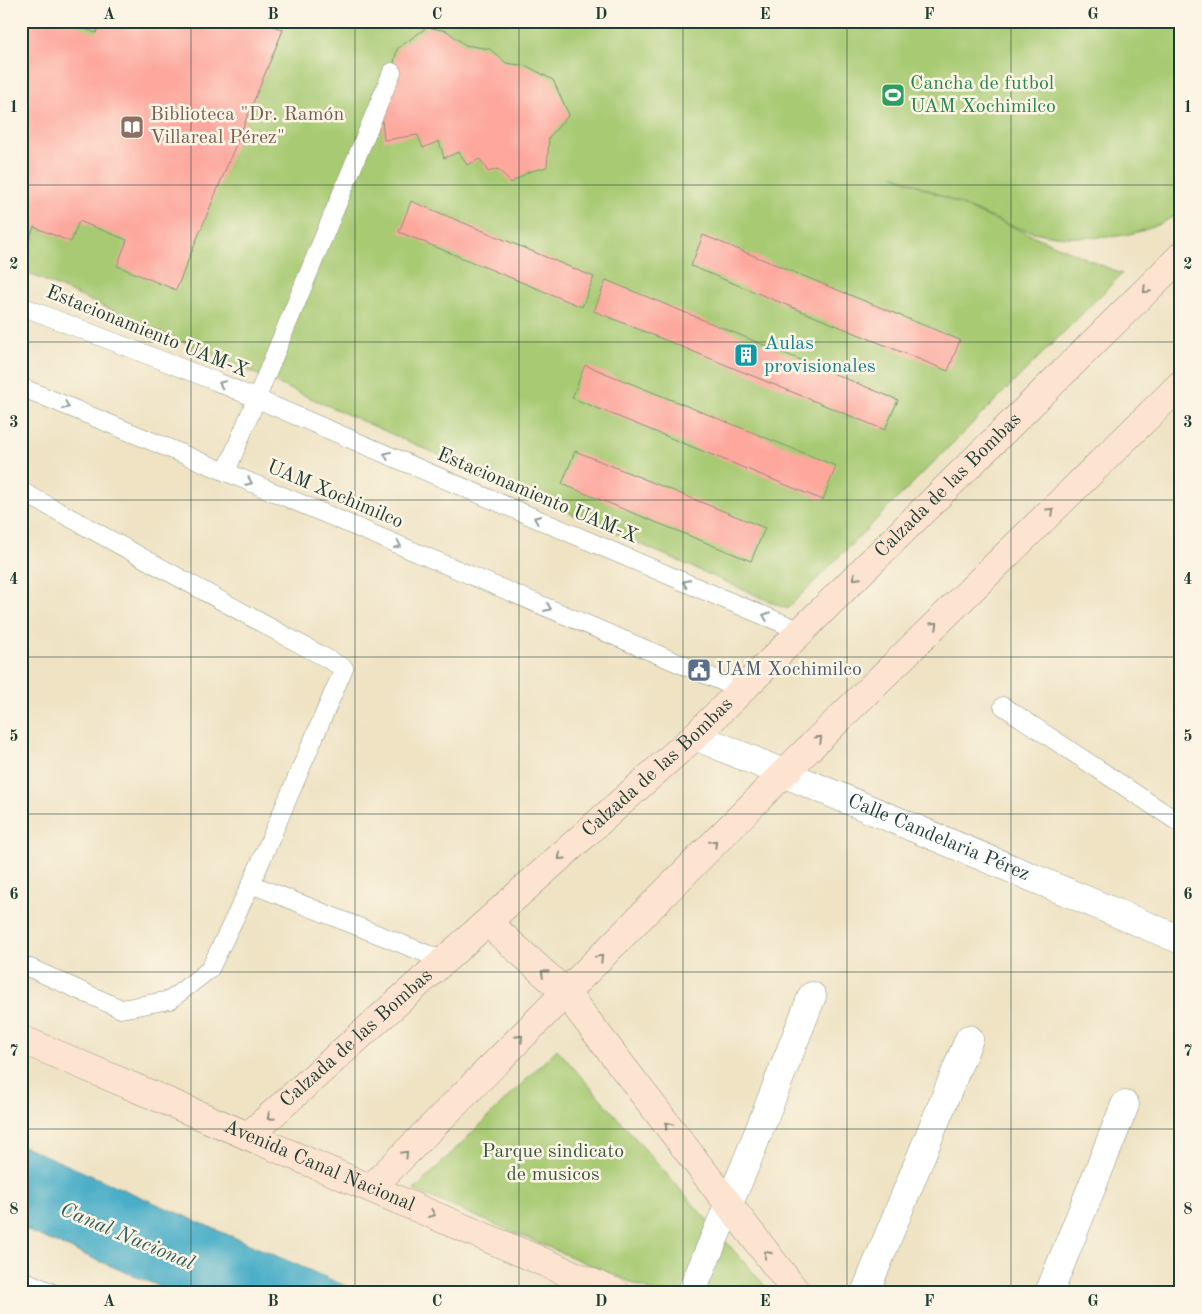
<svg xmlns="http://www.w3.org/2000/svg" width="1202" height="1314" font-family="'Old Standard TT',serif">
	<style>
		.green { fill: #a8ca73; stroke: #648454 }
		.water { fill: #48aec7; stroke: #34767e }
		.building { fill: #fda79d }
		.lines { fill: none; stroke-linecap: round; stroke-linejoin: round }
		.service-casing { stroke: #87907c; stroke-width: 19 }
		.minor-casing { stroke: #87907c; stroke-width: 29 }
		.tertiary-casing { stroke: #87907c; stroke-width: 29 }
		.secondary-casing { stroke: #87907c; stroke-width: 29 }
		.service { stroke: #fff; stroke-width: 18 }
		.minor { stroke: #fff; stroke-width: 28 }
		.tertiary { stroke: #fff; stroke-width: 28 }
		.secondary { stroke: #fde4d0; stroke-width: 28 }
		.oneway { stroke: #8e9082 }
		.oneway2 { stroke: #8f9e9a }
		.grid { fill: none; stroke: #1f3d34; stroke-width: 1; stroke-opacity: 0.55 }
		.labels { text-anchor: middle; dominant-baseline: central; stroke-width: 5; stroke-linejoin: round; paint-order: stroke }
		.leisure-label { font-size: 20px; fill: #27864d; stroke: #fcf5e5; text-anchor: start }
		.education-label { font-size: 20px; fill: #785e54; stroke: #fcf5e5; text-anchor: start }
		.street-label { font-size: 20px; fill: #1f3d34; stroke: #fcf5e5 }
		.culture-label { font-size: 20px; fill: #0d838f; stroke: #fcf5e5; text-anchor: start }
		.service-label { font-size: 20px; fill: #4e5e75; stroke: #fcf5e5; text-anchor: start }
		.park-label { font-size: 20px; fill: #3a5941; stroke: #fcf5e5 }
		.water-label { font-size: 21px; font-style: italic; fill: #2b5f60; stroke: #fcf5e5 }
		.neatline { fill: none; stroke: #1f3d34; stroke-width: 2 }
		.grid-label { font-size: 16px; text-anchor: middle; font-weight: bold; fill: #1f3d34 }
	</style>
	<rect width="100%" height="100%" fill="#fcf5e5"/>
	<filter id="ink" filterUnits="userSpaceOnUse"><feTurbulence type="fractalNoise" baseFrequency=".02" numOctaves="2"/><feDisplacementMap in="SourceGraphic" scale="10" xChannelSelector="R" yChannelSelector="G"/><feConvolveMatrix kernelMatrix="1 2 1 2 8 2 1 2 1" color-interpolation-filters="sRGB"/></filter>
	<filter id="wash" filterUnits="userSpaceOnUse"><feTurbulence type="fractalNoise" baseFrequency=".0096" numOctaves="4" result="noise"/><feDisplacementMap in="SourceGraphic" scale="20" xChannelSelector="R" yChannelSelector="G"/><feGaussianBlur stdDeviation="1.12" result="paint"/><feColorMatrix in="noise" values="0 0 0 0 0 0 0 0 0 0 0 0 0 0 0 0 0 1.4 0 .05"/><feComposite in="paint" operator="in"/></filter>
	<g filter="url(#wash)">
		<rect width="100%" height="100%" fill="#efe3c4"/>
		<g class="green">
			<path d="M21 21H1181V211C1158 228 1134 235 1107 237 1084 238 1061 238 1038 233 989 223 941 192 893 175L1122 274 787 609 21 270Z"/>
			<path d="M557 1049 764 1285 762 1293H656L414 1190Z"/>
		</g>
		<path class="water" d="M21 1145 362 1293H175L21 1228Z"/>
		<g id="blocks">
			<g class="building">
				<path d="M21 21H77L76 25 96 33 101 21H208L212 23 213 21H262L283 30 176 290 117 266 127 240 79 221 71 242 34 227 24 252 21 251Z"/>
				<path d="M427 27 447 31 465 45 490 49 506 63 527 66 553 80 569 115 549 137 547 167 528 172 511 183 498 169 488 172 480 159 467 165 459 152 444 158 439 141 423 148 418 135 384 140 380 100 392 72 397 49Z"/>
				<path d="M411 201 594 277 582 307 399 232Z"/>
				<path d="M703 235 960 340 948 371 691 266Z"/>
				<path d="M606 280 898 400 885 430 594 311Z"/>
				<path d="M585 365 836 466 823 500 572 398Z"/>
				<path d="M575 451 765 528 751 561 562 484Z"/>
			</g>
		</g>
	</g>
	<g filter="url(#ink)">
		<use href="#blocks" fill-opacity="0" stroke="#87907c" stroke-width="1"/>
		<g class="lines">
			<g class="service-casing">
				<g id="service">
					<path d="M21 306 215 381 731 602 801 631"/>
					<path d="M21 387 226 472 742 690"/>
					<path d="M226 472 392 72"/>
					<path d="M21 491 344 668 251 884 210 969 170 1000 121 1009 21 964"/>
					<path d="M1003 706 1181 824"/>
					<path d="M251 884 445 961"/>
					<path d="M21 1279 53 1293"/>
				</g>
			</g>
			<g class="minor-casing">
				<g id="minor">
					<path d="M691 1293 745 1166 812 996"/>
					<path d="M865 1293 969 1039"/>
					<path d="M1049 1293 1125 1105"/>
				</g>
			</g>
			<g class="tertiary-casing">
				<g id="tertiary">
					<path id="s1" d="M695 736 1181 940"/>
				</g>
			</g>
			<g class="secondary-casing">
				<g id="secondary">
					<path d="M488 923 565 992 797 1293"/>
					<path id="s2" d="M21 1039 616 1293"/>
					<path id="s3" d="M248 1136 695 736 1181 256"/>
					<path d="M371 1188 784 773 1181 384"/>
				</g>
			</g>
			<use href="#service" class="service"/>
			<use href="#minor" class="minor"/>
			<use href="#tertiary" class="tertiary"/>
			<use href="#secondary" class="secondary"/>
		</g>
		<defs><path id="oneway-chevron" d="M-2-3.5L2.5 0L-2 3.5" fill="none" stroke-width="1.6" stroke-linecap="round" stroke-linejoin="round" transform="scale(1.25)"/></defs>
		<g class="oneway">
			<use href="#oneway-chevron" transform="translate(1146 290) rotate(135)"/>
			<use href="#oneway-chevron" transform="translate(1051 511) rotate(-44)"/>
			<use href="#oneway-chevron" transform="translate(856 577) rotate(135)"/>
			<use href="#oneway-chevron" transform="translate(935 625) rotate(-44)"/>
			<use href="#oneway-chevron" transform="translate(819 739) rotate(-44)"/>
			<use href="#oneway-chevron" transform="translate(714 843) rotate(-45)"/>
			<use href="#oneway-chevron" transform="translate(561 857) rotate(138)"/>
			<use href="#oneway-chevron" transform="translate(600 958) rotate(-45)"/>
			<use href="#oneway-chevron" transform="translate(544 973) rotate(-138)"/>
			<use href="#oneway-chevron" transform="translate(520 1038) rotate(-45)"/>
			<use href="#oneway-chevron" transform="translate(270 1117) rotate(138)"/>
			<use href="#oneway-chevron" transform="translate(668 1125) rotate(-128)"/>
			<use href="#oneway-chevron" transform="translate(405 1154) rotate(-45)"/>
			<use href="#oneway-chevron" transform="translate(432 1214) rotate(23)"/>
			<use href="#oneway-chevron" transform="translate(767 1254) rotate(-128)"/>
		</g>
		<g class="oneway2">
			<use href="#oneway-chevron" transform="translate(222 384) rotate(-157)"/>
			<use href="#oneway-chevron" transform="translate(66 406) rotate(22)"/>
			<use href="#oneway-chevron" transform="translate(387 455) rotate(-157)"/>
			<use href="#oneway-chevron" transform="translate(249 482) rotate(23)"/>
			<use href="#oneway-chevron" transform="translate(537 519) rotate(-157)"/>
			<use href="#oneway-chevron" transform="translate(398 545) rotate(23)"/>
			<use href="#oneway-chevron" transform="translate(686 583) rotate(-157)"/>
			<use href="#oneway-chevron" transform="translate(548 608) rotate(23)"/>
			<use href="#oneway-chevron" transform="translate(766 616) rotate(-158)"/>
		</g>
	</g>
	<path class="grid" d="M191 21V1293M355 21V1293M519 21V1293M683 21V1293M847 21V1293M1011 21V1293M21 185H1181M21 342H1181M21 500H1181M21 657H1181M21 814H1181M21 972H1181M21 1129H1181"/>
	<defs>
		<g id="stadium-square" transform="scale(1.25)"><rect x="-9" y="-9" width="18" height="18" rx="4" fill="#2e9e5b" stroke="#fcf5e5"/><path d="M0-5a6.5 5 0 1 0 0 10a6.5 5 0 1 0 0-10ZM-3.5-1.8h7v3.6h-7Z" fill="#fff"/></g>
		<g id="library-square" transform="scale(1.25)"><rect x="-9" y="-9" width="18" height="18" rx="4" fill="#8d6e63" stroke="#fcf5e5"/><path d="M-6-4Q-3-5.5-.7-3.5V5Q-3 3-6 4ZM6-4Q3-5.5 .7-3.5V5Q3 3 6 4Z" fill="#fff"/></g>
		<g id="building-square" transform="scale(1.25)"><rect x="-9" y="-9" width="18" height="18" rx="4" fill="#0f9aa8" stroke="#fcf5e5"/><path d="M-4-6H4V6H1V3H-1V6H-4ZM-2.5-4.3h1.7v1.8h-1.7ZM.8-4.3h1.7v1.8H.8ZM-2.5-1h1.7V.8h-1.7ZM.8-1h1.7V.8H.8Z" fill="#fff"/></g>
		<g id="civic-square" transform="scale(1.25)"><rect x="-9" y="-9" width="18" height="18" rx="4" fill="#5c6f8a" stroke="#fcf5e5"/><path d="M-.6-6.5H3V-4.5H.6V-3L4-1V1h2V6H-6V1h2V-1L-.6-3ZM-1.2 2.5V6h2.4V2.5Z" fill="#fff"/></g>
	</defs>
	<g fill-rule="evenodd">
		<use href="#stadium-square" x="893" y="95"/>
		<use href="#library-square" x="132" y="127"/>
		<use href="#building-square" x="746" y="355"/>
		<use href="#civic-square" x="699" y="670"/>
	</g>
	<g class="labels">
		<g class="leisure-label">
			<text x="910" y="84">Cancha de futbol<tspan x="910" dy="23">UAM Xochimilco</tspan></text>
		</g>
		<g class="education-label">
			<text x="150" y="115">Biblioteca "Dr. Ramón<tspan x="150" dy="23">Villareal Pérez"</tspan></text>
		</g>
		<g class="street-label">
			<text transform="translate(147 332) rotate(22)">Estacionamiento UAM-X</text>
			<text stroke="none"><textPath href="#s3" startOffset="956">Calzada de las Bombas</textPath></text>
			<text transform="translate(335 495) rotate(23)">UAM Xochimilco</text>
			<text transform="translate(537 496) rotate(23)">Estacionamiento UAM-X</text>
			<text stroke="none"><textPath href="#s3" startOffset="551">Calzada de las Bombas</textPath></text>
			<text stroke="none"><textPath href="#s1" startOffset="264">Calle Candelaria Pérez</textPath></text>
			<text stroke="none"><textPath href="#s3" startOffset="146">Calzada de las Bombas</textPath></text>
			<text stroke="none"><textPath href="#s2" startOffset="324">Avenida Canal Nacional</textPath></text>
		</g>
		<g class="culture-label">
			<text x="764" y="344">Aulas<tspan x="764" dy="23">provisionales</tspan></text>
		</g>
		<g class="service-label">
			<text x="716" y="670">UAM Xochimilco</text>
		</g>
		<g class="park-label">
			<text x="553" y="1152">Parque sindicato<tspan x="553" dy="23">de musicos</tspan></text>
		</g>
		<g class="water-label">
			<text transform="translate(127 1237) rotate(23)">Canal Nacional</text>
		</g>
	</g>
	<rect width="1202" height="1314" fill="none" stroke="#fcf5e5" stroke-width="55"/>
	<rect x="28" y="28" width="1146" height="1258" class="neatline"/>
	<g class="grid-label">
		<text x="109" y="19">A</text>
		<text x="273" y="19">B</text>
		<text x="437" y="19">C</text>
		<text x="601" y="19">D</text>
		<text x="765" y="19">E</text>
		<text x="929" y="19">F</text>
		<text x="1093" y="19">G</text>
		<text x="14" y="112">1</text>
		<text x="1188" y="112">1</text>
		<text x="14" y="269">2</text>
		<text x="1188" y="269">2</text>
		<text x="14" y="427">3</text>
		<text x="1188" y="427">3</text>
		<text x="14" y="584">4</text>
		<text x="1188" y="584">4</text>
		<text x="14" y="741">5</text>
		<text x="1188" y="741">5</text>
		<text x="14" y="899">6</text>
		<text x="1188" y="899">6</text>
		<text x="14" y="1056">7</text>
		<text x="1188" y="1056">7</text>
		<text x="14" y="1214">8</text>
		<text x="1188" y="1214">8</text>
		<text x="109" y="1306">A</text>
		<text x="273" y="1306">B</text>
		<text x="437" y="1306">C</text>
		<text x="601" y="1306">D</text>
		<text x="765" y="1306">E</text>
		<text x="929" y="1306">F</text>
		<text x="1093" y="1306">G</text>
	</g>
</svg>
